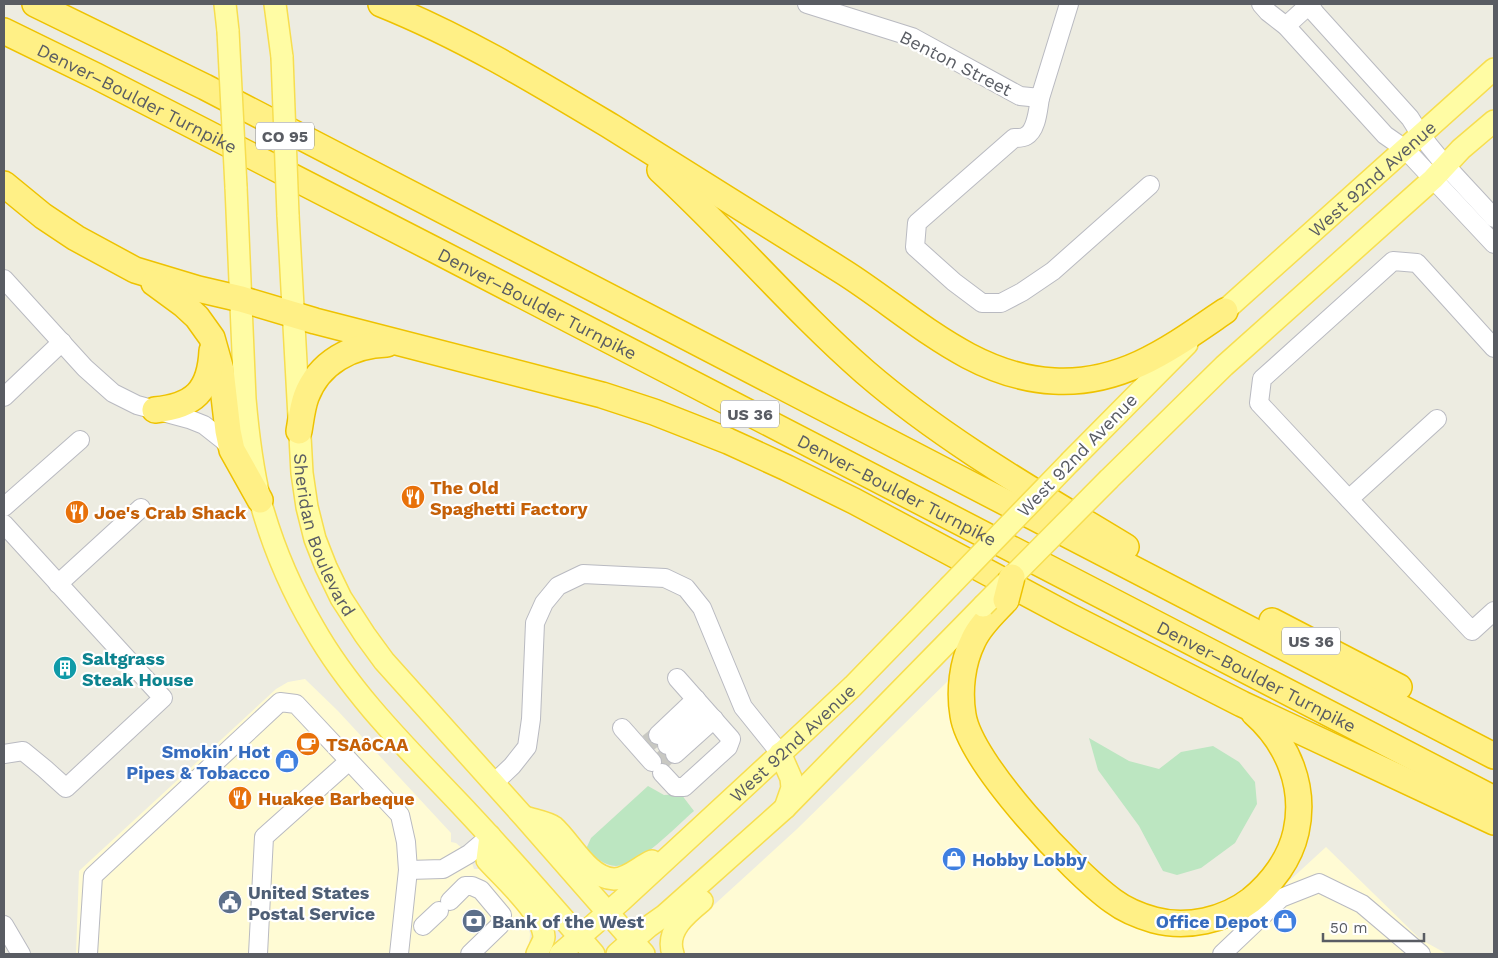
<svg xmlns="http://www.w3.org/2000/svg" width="1498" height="958" font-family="'Work Sans',sans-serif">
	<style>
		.commercial { fill: #fffbd4 }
		.green { fill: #bce6c1 }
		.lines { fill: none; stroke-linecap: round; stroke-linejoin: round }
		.minor-tunnel { stroke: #c8c8c2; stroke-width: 18; stroke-dasharray: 18 9; stroke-linecap: butt }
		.minor-casing { stroke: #b9bac1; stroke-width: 20 }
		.major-casing { stroke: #f7de50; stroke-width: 24 }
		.highway-casing { stroke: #eec200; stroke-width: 28 }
		.minor { stroke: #fff; stroke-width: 18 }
		.major { stroke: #fffca4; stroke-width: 21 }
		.highway { stroke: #fff086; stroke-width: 25 }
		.major-bridge-casing { stroke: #f7de50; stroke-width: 24; stroke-linecap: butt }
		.highway-bridge-casing { stroke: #eec200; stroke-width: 28; stroke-linecap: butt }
		.major-bridge { stroke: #fffca4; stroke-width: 21 }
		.highway-bridge { stroke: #fff086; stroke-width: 25 }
		.labels { text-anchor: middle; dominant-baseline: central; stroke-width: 4.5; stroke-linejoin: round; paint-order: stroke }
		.shield { fill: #fff; stroke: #8b8d92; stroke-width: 1 }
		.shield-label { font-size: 16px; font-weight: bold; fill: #595c63 }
		.street-label { font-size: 18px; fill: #595c63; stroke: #fff }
		.food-label { font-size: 18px; font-weight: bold; fill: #c56008; stroke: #fff; text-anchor: start }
		.culture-label { font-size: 18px; font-weight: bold; fill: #0d838f; stroke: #fff; text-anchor: start }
		.shop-label { font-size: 18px; font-weight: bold; fill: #366cbe; stroke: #fff; text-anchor: end }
		.service-label { font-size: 18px; font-weight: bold; fill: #4e5e75; stroke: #fff; text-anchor: start }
	</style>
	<rect width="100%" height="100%" fill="#edece1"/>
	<g class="commercial">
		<path d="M951 678 1020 822 1182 933 1240 926 1326 847 1420 939 1447 954H679L688 919 693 924 797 829Z"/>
		<path d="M305 679 338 711 451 833V842L456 843 469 854 474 869H481L484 872 511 902 527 922 530 934 529 945 525 954H76L79 871 276 689 288 682Z"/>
	</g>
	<g class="green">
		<path d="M1089 738 1129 761 1159 769 1181 752 1213 746 1239 762 1255 782 1257 804 1235 843 1201 868 1177 875 1163 871 1139 826 1098 770Z"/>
		<path d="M648 786 664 795 681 794 694 811C676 826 640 866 616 866 604 866 594 856 586 849L591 838Z"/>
	</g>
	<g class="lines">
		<g class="minor-tunnel">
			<path d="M648 743 658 735"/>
			<path d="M656 766 672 751"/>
		</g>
		<g class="minor-casing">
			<g id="minor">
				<path d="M807 4 912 37 1020 96 1040 98 1069 4"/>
				<path d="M1261 4 1268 12 1286 26 1385 135 1405 149 1494 244"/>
				<path d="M1309 4 1315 13 1410 118C1432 155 1465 185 1494 218"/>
				<path d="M1286 26 1310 4"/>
				<path d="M1040 98C1038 109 1037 130 1026 136 1023 138 1018 138 1014 138L917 223 915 247 954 282 982 303H1001L1022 292 1053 271 1150 185"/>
				<path d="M4 279 85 368 113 393 137 405 189 419 204 425 223 440 232 450"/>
				<path d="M1494 348 1417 263 1393 261 1262 379 1259 403 1472 631 1494 611"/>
				<path d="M4 397 62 342"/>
				<path d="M1349 499 1437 419"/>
				<path d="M4 507 80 440"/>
				<path d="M4 524 163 698 66 788 45 769 23 751 4 754"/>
				<path d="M58 584 141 508"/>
				<path d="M622 728 652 762"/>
				<path d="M658 735 696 699"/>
				<path d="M667 745 705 710"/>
				<path d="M675 754 714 719"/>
				<path d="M662 773 675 787H684L728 747 731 739 677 678"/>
				<path d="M493 784 512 766 527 747 531 719 535 623 544 603 558 586 583 574 665 578 686 588 702 608 743 707 780 753"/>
				<path d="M408 870 443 869 469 854 490 836"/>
				<path d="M450 901 465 886H472L481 890 502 915 500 925 470 954"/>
				<path d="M4 925 21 954"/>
				<path d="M423 926 439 911"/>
				<path d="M88 954 93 876 280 702 296 704 400 815 406 842 408 870 399 954"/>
				<path d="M258 954 264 837 349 761"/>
				<path d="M1222 954 1281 898 1319 883 1362 904 1421 954"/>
			</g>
		</g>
		<g class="major-casing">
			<g id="major">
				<path d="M225 4 228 31"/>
				<path d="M275 4 282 57"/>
				<path d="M236 187 245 399C248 433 252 467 260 500 272 544 291 589 314 628 352 695 409 750 461 805 507 854 551 904 594 954"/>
				<path id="s1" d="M288 215 302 473 307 507 315 539 326 567 341 598 365 635 384 661 524 817 644 954"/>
				<path id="s2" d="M1212 322 1494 69"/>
				<path d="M1071 461 1187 344"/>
				<path d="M1109 479 1224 366 1433 179 1461 149 1494 121"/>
				<path d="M780 753 791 778 792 788 785 808"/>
				<path d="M525 817C533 820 547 822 554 827 571 842 588 878 614 879 628 879 640 866 652 861"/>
				<path d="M490 836 487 860C503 878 543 913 544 937 544 941 539 949 537 954"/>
				<path id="s3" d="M560 954 621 901 804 732 853 686 949 587"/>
				<path d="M617 954 648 927 665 915 785 808 983 606"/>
				<path d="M673 954C665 931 686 914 702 901"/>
			</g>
		</g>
		<g class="highway-casing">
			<g id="highway">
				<path d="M35 4 205 87 1494 756"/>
				<path d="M381 4C463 37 537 82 612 127 689 175 765 223 842 271 909 313 970 377 1054 381 1122 385 1171 348 1225 311"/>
				<path id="s4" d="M4 31 96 76 435 250 1494 799"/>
				<path d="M660 170C731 235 793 309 865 372 945 441 1037 493 1126 547"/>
				<path d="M4 184 43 216 76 238 135 270 198 289 241 299 315 321 602 395 654 412 728 441 787 468 854 501 1069 616 1242 704 1494 822"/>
				<path d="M154 283 184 305 197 317 212 338 221 370 228 431 232 450 260 500"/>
				<path d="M155 410C194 406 210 391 212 351"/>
				<path d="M299 431C301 420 302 408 306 397 319 362 352 345 387 344"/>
				<path d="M1006 600C995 612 980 625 973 641 962 663 959 691 963 715 970 763 1073 872 1113 901 1125 910 1140 916 1154 920 1187 929 1225 920 1251 900 1272 883 1290 859 1296 832 1306 787 1288 743 1254 713"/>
				<path d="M1272 621 1399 687"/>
			</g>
		</g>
		<use href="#minor" class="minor"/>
		<use href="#major" class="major"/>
		<use href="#highway" class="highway"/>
		<g class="major-bridge-casing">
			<g id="major-bridge">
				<path d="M228 31 236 187"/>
				<path d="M282 57 288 215"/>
				<path d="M949 587 1071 461"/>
				<path d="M983 606 1109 479"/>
			</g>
		</g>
		<g class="highway-bridge-casing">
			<path id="highway-bridge" d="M1006 600 1012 577"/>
		</g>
		<use href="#major-bridge" class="major-bridge"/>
		<use href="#highway-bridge" class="highway-bridge"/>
	</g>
	<defs>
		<g id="restaurant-disc" transform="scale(1.25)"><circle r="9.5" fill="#e8710a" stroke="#fff"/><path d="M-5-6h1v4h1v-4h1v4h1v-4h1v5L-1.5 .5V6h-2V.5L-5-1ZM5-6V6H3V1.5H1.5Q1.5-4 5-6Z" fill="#fff"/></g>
		<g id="building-disc" transform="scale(1.25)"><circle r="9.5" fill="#0f9aa8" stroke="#fff"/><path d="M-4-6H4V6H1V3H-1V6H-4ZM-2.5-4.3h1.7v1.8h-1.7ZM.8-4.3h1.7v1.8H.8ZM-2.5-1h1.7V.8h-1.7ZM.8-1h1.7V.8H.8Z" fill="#fff"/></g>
		<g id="cafe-disc" transform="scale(1.25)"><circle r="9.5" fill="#e8710a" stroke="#fff"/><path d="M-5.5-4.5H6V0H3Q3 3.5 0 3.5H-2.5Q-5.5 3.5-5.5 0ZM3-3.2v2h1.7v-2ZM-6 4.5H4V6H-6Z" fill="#fff"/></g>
		<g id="shop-disc" transform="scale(1.25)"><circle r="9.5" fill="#3f7fe0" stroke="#fff"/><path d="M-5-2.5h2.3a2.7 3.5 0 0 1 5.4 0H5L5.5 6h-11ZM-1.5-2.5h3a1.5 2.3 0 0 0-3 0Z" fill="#fff"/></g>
		<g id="civic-disc" transform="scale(1.25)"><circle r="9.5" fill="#5c6f8a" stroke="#fff"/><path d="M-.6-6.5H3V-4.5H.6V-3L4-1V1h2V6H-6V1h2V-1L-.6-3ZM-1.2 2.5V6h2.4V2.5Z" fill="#fff"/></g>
		<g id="bank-disc" transform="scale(1.25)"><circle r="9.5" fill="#5c6f8a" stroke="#fff"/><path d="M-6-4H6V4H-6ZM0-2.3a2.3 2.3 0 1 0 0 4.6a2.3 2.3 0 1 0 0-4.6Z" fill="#fff"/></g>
	</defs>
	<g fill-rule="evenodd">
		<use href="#restaurant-disc" x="413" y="497"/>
		<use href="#restaurant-disc" x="77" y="512"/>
		<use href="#building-disc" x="65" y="668"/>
		<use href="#cafe-disc" x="308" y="744"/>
		<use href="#shop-disc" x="287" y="761"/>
		<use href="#restaurant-disc" x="240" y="798"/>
		<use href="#shop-disc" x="954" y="859"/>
		<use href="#civic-disc" x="230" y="902"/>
		<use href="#bank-disc" x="474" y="921"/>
		<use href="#shop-disc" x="1285" y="921"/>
	</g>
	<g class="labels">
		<g class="shield">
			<rect x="256" y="122.5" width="58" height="27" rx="4"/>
			<rect x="721" y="400.5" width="58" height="27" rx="4"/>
			<rect x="1282" y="627.5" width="58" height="27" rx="4"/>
		</g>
		<g class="shield-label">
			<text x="285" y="136">CO 95</text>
			<text x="750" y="414">US 36</text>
			<text x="1311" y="641">US 36</text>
		</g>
		<g class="street-label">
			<text transform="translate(956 63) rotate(27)">Benton Street</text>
			<text stroke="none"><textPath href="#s4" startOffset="149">Denver–Boulder Turnpike</textPath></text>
			<text stroke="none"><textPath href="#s2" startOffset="215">West 92nd Avenue</textPath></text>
			<text stroke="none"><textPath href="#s4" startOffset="599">Denver–Boulder Turnpike</textPath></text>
			<text transform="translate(1077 455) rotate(-46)">West 92nd Avenue</text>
			<text stroke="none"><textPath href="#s4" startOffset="1004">Denver–Boulder Turnpike</textPath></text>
			<text stroke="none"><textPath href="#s1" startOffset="324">Sheridan Boulevard</textPath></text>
			<text stroke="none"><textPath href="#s4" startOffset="1409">Denver–Boulder Turnpike</textPath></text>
			<text stroke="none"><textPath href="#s3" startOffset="314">West 92nd Avenue</textPath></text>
		</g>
		<g class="food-label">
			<text x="430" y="487">The Old<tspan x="430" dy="21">Spaghetti Factory</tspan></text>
			<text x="94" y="512">Joe's Crab Shack</text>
			<text x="326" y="744">TSAôCAA</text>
			<text x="258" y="798">Huakee Barbeque</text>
		</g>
		<g class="culture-label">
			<text x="82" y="658">Saltgrass<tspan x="82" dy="21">Steak House</tspan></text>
		</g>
		<g class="shop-label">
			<text x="270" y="751">Smokin' Hot<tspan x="270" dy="21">Pipes &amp; Tobacco</tspan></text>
			<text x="972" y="859" text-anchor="start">Hobby Lobby</text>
			<text x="1268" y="921">Office Depot</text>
		</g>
		<g class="service-label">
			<text x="248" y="892">United States<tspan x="248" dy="21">Postal Service</tspan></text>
			<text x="492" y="921">Bank of the West</text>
		</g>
	</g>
	<rect width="1498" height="958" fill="none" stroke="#595c63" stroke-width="10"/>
	<path d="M1323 933v8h101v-8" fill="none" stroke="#595c63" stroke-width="2.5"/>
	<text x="1330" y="933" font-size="15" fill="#595c63" stroke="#ffffff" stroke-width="4" paint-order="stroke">50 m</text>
</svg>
